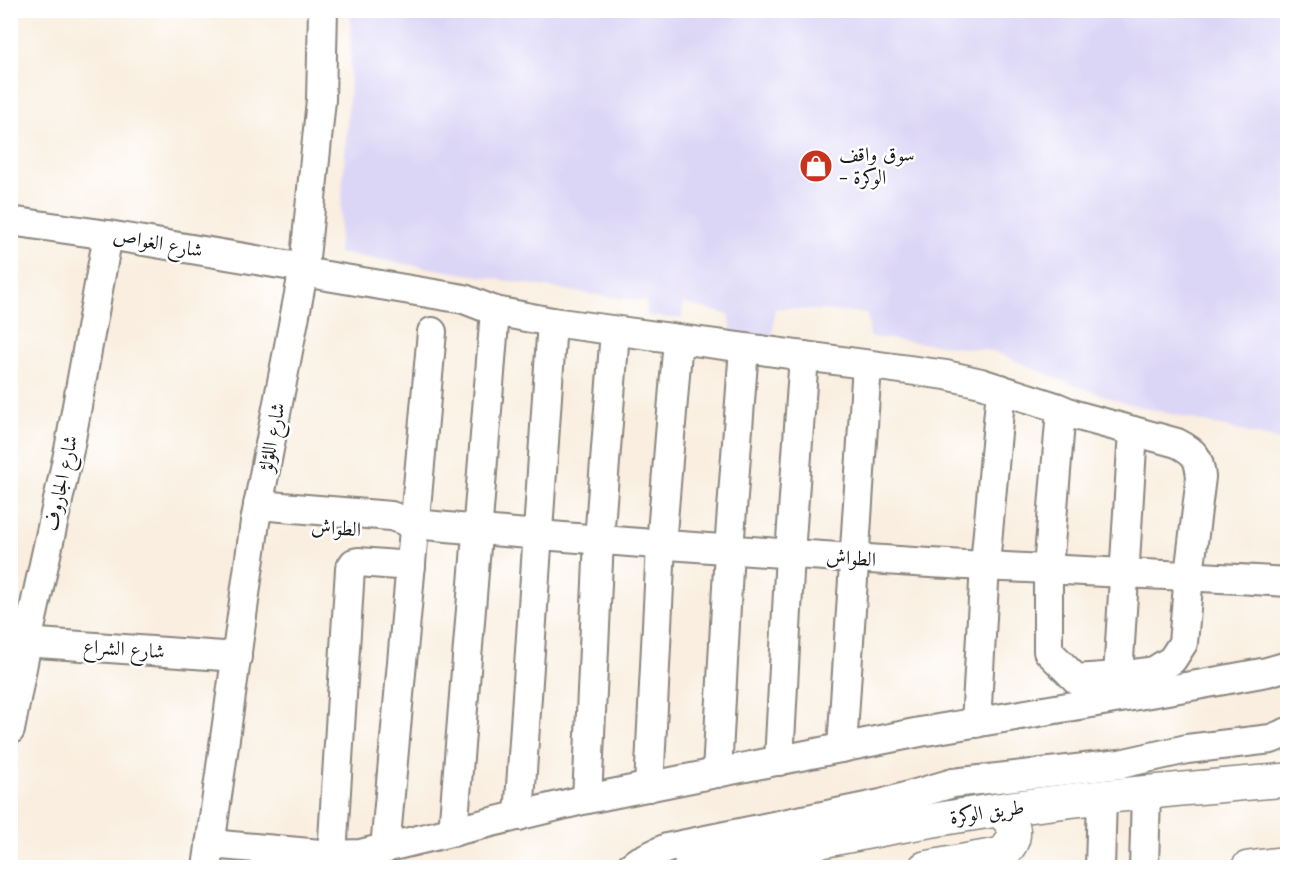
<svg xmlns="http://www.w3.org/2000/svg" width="1298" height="878" font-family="Cardo,Amiri,serif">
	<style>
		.built { fill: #dcd6f6 }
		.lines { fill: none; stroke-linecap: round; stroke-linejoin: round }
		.minor-casing { stroke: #8a857e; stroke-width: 32 }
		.highway-casing { stroke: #8a857e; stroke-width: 36 }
		.minor { stroke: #fff; stroke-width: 28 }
		.highway { stroke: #fff; stroke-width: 33 }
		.labels { text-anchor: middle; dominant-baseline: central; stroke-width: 5; stroke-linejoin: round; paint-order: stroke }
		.poi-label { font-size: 20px; fill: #1c1c1c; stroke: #fff; text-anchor: start }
		.street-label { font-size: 20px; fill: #1c1c1c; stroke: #fff }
	</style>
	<rect width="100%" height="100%" fill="#fff"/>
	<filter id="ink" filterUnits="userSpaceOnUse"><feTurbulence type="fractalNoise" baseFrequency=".0167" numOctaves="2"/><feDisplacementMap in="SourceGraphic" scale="12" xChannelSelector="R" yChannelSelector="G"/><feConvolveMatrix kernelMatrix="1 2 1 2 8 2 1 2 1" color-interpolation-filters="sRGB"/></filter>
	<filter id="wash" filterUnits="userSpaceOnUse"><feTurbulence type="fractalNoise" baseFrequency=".008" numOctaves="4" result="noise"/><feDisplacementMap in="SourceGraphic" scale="24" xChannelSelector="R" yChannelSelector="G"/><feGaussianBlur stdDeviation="1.35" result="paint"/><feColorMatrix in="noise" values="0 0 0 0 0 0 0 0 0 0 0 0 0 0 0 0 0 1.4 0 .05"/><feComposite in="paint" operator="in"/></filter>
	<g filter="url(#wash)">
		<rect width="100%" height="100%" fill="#f9eedf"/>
		<path class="built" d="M351 11H1287V442L1125 403 1060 380 993 351 870 337 867 313 775 308 772 337 731 333 730 315 683 303 682 319 647 316 646 301 601 296 338 253 350 79Z"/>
	</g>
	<g filter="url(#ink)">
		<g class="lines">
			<g class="minor-casing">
				<g id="minor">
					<path d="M10 221 108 235 304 268"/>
					<path d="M303 272 464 299 495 311 552 322 946 375 981 383 1056 407 1075 415 1177 443C1195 452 1199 457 1201 477L1189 575 1183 643 1172 660 1154 671 1118 676 1076 679 1048 651V569L1061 410"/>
					<path d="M258 505 391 516 414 524C586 540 758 552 930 563 1049 570 1168 574 1288 582"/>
					<path d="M10 641 237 657"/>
					<path d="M1118 676 1133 431"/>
					<path d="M976 723 985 565 1001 389"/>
					<path d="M10 730 27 642 69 450 108 235"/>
					<path d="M842 748 867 365"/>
					<path d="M779 761 790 554 804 356"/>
					<path d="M717 773 729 550 744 348"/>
					<path d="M649 787 661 545 678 339"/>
					<path d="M587 799 599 540 615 331"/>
					<path d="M519 816 552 322"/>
					<path d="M453 832 495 311"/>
					<path d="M210 844 332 855 360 854 587 799 920 732 1197 685 1267 672 1288 666"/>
					<path d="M385 849 432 332"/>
					<path d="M332 855 350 569 354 563 358 562 411 566"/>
					<path d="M207 868 255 522 304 268 321 100 323 10"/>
					<path d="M629 868 637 862 667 848 881 804 953 783 1120 764 1187 749 1271 739 1288 732"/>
					<path d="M1100 868 1102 796"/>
					<path d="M1144 868 1146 792"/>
				</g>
			</g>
			<g class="highway-casing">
				<g id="highway">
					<path d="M690 868C792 847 894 825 998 810 1094 796 1191 788 1288 780"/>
					<path d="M925 868 1002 854C1019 838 1017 823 998 810"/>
					<path d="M1248 868 1288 863"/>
				</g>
			</g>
			<use href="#minor" class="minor"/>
			<use href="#highway" class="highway"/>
		</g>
	</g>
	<defs>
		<g id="shop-disc" transform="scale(1.725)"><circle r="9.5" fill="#c8321e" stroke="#fff"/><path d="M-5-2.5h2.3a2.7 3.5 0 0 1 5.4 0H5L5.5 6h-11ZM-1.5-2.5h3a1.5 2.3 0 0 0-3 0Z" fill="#fff"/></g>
	</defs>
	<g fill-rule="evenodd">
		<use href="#shop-disc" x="816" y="166"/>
	</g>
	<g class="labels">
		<g class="poi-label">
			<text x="839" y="154">سوق واقف<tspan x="839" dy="23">- الوكرة</tspan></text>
		</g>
		<g class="street-label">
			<text transform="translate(158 243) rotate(10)">شارع الغواص</text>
			<text transform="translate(272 437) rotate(-79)">شارع اللؤلؤ</text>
			<text transform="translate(61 483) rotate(-78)">شارع الجاروف</text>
			<text transform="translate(336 528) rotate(4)">الطواش</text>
			<text transform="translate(851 558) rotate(4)">الطواش</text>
			<text transform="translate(124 649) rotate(4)">شارع الشراع</text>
			<text transform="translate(987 812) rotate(-8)">طريق الوكرة</text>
		</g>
	</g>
	<rect width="1298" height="878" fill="none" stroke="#fff" stroke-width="36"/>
</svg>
